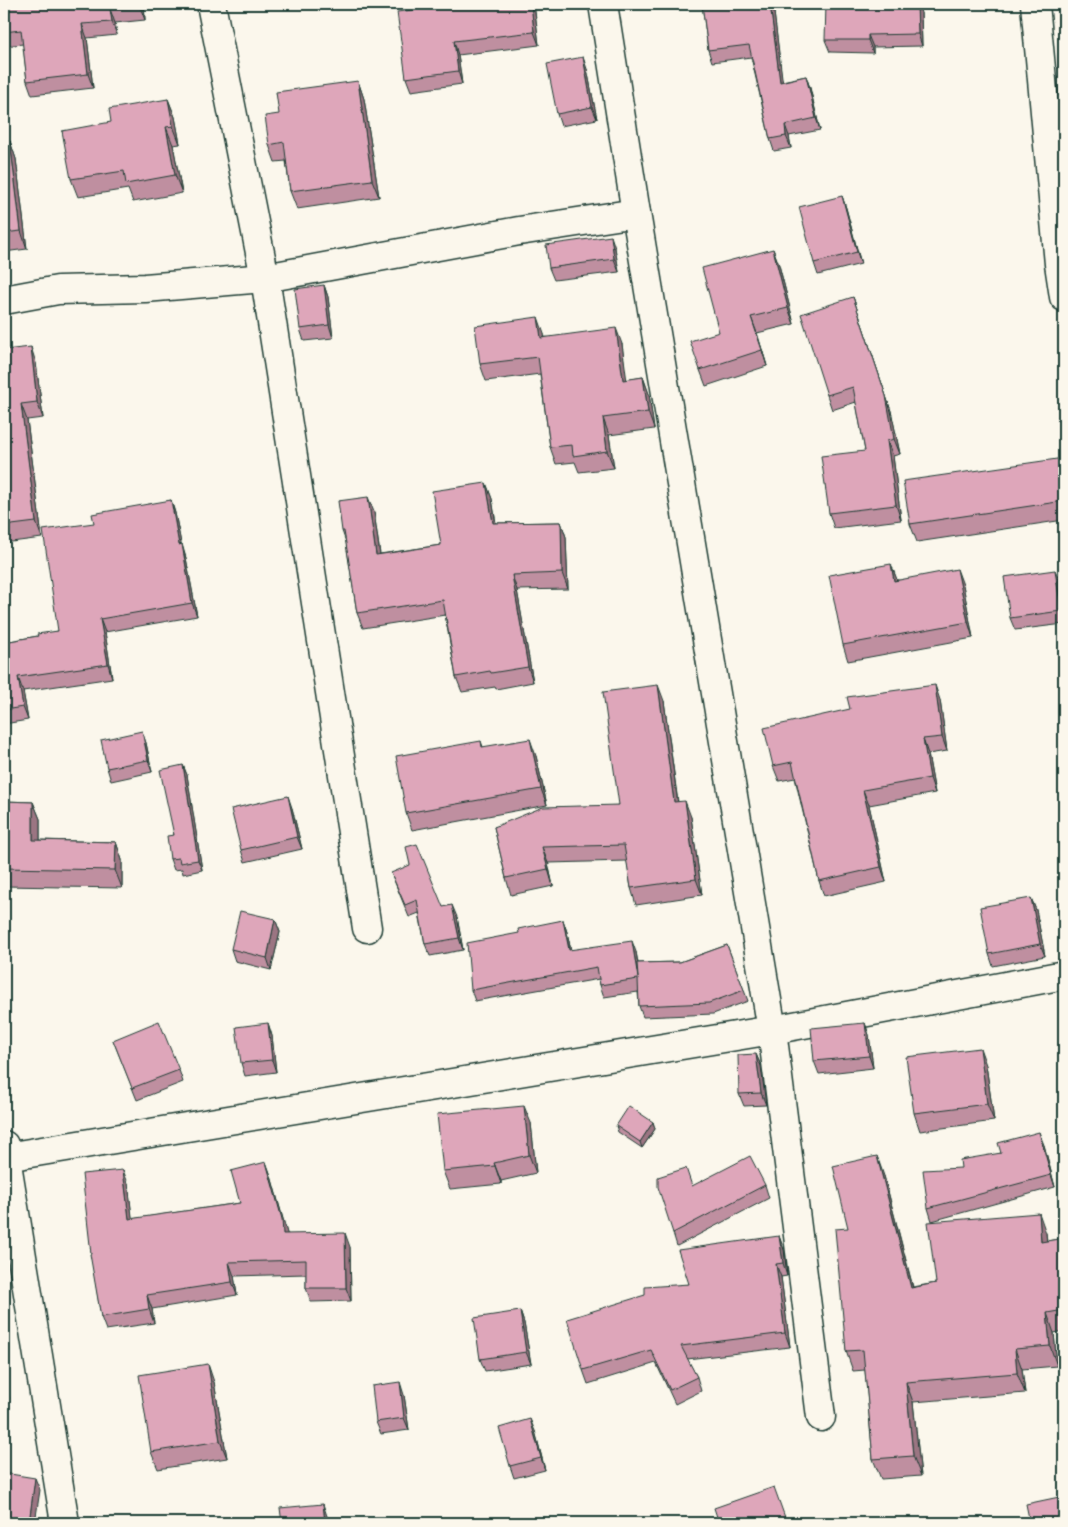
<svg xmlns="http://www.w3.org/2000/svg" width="1068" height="1527" font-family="Kalam,sans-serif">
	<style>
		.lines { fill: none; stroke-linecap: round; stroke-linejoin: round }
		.minor-casing { stroke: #1f3d34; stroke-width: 31 }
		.minor { stroke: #fbf7ec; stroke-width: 28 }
		.wall { fill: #bf8fa0; stroke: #1f3d34 }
		.shaded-wall { fill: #9b7482; stroke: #1f3d34 }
		.building { fill: #dea6ba; stroke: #1f3d34 }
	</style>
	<rect width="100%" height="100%" fill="#fbf7ec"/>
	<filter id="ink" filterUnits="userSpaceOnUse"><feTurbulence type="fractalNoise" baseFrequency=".02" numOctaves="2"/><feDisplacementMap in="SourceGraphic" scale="10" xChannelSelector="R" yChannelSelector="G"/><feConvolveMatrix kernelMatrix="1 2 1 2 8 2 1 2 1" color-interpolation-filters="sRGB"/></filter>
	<g filter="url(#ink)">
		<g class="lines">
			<g class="minor-casing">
				<g id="minor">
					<path d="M211 4 265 278 367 928"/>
					<path d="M603 4 636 213 772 1030 821 1417"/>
					<path d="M1035 4 1059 264 1064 297"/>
					<path d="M4 300 58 290 145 288 265 278 519 231 636 213"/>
					<path d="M4 1145 65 1523"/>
					<path d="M6 1157 772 1030 1064 975"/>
				</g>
			</g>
			<use href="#minor" class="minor"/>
		</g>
		<g class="wall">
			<path d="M4 4H144L145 20 115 23 117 35 87 38 93 88 32 95 27 81 23 44 4 46Z"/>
			<path d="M443 4H534L539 45 458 55 462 84 411 91 406 78 443 6Z"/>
			<path d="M702 4H773L782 81 806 76 810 88 820 130 789 136 791 148 774 151 770 139 751 57 712 62 708 50Z"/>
			<path d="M921 13 922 46 873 47V53L830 52 825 40Z"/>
			<path d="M587 69 597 119 561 126 557 114Z"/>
			<path d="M358 81 364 99 379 197 297 209 290 191 286 161 275 162 269 145 279 114Z"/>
			<path d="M168 99 175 117 180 144 173 145 182 193 133 202 128 189 78 197 71 179 111 122Z"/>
			<path d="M10 141 16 159 27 249 4 252V142Z"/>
			<path d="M842 196 846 208 861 264 818 275 814 263Z"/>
			<path d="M615 248 619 272 554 280 549 268Z"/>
			<path d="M773 249 779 265 794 324 757 333 767 366 706 386 700 370 719 332Z"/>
			<path d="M324 285 328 297 333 338 304 341 300 329Z"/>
			<path d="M853 297 891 411 900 454 893 456 901 520 834 528 829 513 865 451 856 402 832 410 827 395Z"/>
			<path d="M544 334V337L622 344 626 380 643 377 649 394 654 429 609 435 614 468 579 472 575 462 556 464 550 447 540 374 486 381 480 364Z"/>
			<path d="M4 350 36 363 43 418 27 420 42 538 4 543Z"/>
			<path d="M1064 458V520L917 542 910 524Z"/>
			<path d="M486 483 492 499 496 523 561 522 566 537 568 589 517 590 533 682 496 689 495 687 462 692 456 677 445 615 363 628 357 613 346 542 342 531 374 512 380 554 441 545Z"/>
			<path d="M171 500 175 513 181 544 186 558 197 616 105 632 112 678 23 691 28 720 4 724V642L38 636 58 631 94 523Z"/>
			<path d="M891 564 897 580 963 585 973 638 848 661 843 645Z"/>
			<path d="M1055 570 1060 582 1064 617V624L1015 630 1010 618Z"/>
			<path d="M940 700 947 751 928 754 935 793 869 805 886 882 824 896 819 881 795 778 779 781 773 766Z"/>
			<path d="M664 701 678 802 691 817 702 895 636 905 631 888 627 861 548 863 553 886 511 895 506 878 494 827 619 805Z"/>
			<path d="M142 731 146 743 152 772 111 781 107 768Z"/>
			<path d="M481 741 483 747 536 756 547 805 412 830 406 813Z"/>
			<path d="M183 765 187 775 202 870 183 874 182 869 174 870 170 859Z"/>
			<path d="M4 801 33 802 40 819V840L116 842 122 860V888L4 886Z"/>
			<path d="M292 808 302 849 245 862 241 850Z"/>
			<path d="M391 873 443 907 457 917 463 950 430 956 425 944 419 913 409 917Z"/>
			<path d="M1031 898 1036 910 1045 956 993 966 989 954Z"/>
			<path d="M275 919 280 932 271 970 235 961 231 949Z"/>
			<path d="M563 920 567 932 571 950 636 952 638 963 680 962 727 945 748 1001 713 1014 643 1017 639 1006 638 992 604 997 600 985 599 979 475 1001 471 990 519 933Z"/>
			<path d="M268 1023 272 1036 276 1072 245 1076 241 1063Z"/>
			<path d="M865 1023 869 1035 873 1068 819 1074 814 1061Z"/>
			<path d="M113 1040 179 1070 183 1082 137 1100Z"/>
			<path d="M756 1054 761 1066 766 1105 744 1106 739 1094Z"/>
			<path d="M986 1065 994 1121 920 1131 914 1113Z"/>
			<path d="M653 1122 655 1129 642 1148 618 1132 616 1126Z"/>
			<path d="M531 1123 536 1173 501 1181V1184L450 1189 443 1171Z"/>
			<path d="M1044 1145 1055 1187 932 1221 928 1208 961 1168 1001 1153Z"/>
			<path d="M266 1162 271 1176 287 1234 350 1247 351 1301 311 1302 306 1288V1274L234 1276 237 1295 152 1309 154 1323 106 1330 101 1317 91 1254 128 1183 132 1219 240 1203Z"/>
			<path d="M884 1176 913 1287 936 1283 1046 1233 1047 1241 1064 1238V1331L1054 1333 1057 1366 1022 1369 1025 1393 913 1402 921 1476 881 1479 873 1459 865 1370 853 1371 846 1351 848 1228Z"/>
			<path d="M765 1185 769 1198 677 1246 673 1233 692 1186Z"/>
			<path d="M779 1236 784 1250 787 1276 781 1277 790 1347 687 1359 697 1377 701 1391 675 1404 656 1363 588 1384 583 1370 645 1295 689 1284Z"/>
			<path d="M520 1311 524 1323 531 1364 485 1371 480 1359Z"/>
			<path d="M4 1369 9 1399 4 1400Z"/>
			<path d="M214 1382 227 1458 158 1469 151 1452Z"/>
			<path d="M404 1395 409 1430 381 1434 376 1422Z"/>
			<path d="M535 1431 545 1470 514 1478 510 1466Z"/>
		</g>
		<g class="shaded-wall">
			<path d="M140 4H144L145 20 140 7Z"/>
			<path d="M531 4H534L539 45 534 32Z"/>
			<path d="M770 4H773L784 94 780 82Z"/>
			<path d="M917 4H918L921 13 922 46 918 34Z"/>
			<path d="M110 9 115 23 117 35 112 22Z"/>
			<path d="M82 24 87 38 93 88 88 74Z"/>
			<path d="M868 35 873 47V53L868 40Z"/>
			<path d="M454 41 458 55 462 84 458 71Z"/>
			<path d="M583 57 587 69 597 119 592 107Z"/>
			<path d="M806 76 810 88 820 130 816 118Z"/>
			<path d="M358 81 364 99 379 197 372 180Z"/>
			<path d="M168 99 175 117 180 144 173 126Z"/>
			<path d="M785 125 789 136 791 148 786 136Z"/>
			<path d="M166 127 173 145 182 193 175 175Z"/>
			<path d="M10 141 16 159 27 249 21 231Z"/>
			<path d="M842 196 846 208 861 264 857 252Z"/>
			<path d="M611 236 615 248 619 272 614 259Z"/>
			<path d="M773 249 779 265 794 324 788 308Z"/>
			<path d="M324 285 328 297 333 338 329 325Z"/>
			<path d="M853 297 891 411 900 454 894 439Z"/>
			<path d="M538 317 544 334 547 354 541 338Z"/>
			<path d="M751 317 757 333 767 366 762 350Z"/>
			<path d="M616 328 622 344 629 397 623 380Z"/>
			<path d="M31 347 36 363 43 418 37 402Z"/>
			<path d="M643 377 649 394 654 429 648 412Z"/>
			<path d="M21 404 27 420 42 538 36 522Z"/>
			<path d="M603 418 609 435 614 468 607 451Z"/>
			<path d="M887 441 893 456 901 520 896 505Z"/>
			<path d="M486 483 492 499 498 539 493 523Z"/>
			<path d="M368 497 374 512 382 570 376 555Z"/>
			<path d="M171 500 175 513 184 558 179 545Z"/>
			<path d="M561 522 566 537 568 589 562 573Z"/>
			<path d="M182 544 186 558 197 616 192 603Z"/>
			<path d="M891 564 897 580 894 581Z"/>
			<path d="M957 569 963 585 973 638 968 622Z"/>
			<path d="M1055 570 1060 582 1064 621 1061 611Z"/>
			<path d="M512 575 517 590 533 682 528 667Z"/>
			<path d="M100 619 105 632 112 678 108 664Z"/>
			<path d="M18 677 23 691 28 720 23 707Z"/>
			<path d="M658 685 664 701 680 819 674 802Z"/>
			<path d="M935 685 940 700 947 751 942 737Z"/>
			<path d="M142 731 146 743 152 772 148 760Z"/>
			<path d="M530 739 536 756 547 805 541 789Z"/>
			<path d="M923 739 928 754 935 793 930 778Z"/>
			<path d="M183 765 187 775 202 870 198 860Z"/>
			<path d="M863 790 869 805 886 882 881 867Z"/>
			<path d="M288 796 292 808 302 849 297 837Z"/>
			<path d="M685 801 691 817 702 895 696 879Z"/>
			<path d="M33 802 40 819V858L33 840Z"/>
			<path d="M116 842 122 860V888L115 870Z"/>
			<path d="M542 847 548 863 553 886 548 869Z"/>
			<path d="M1031 898 1036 910 1045 956 1040 944Z"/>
			<path d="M452 905 457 917 463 950 459 938Z"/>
			<path d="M275 919 280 932 271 970 267 958Z"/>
			<path d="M563 920 567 932 573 962 569 950Z"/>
			<path d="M632 941 636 952 642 990 638 978Z"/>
			<path d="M268 1023 272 1036 276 1072 272 1060Z"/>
			<path d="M865 1023 869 1035 873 1068 869 1056Z"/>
			<path d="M980 1048 986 1065 994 1121 987 1104Z"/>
			<path d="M756 1054 761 1066 766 1105 761 1093Z"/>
			<path d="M524 1106 531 1123 536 1173 529 1155Z"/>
			<path d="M653 1122 655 1129 642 1148 640 1142Z"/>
			<path d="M1039 1132 1044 1145 1055 1187 1051 1175Z"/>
			<path d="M877 1156 884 1176 918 1308 911 1288Z"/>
			<path d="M266 1162 271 1176 287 1233 288 1248 283 1234Z"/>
			<path d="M494 1163 501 1181V1184Z"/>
			<path d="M123 1170 128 1183 134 1233 129 1219Z"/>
			<path d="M1039 1213 1046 1233 1049 1262 1041 1242Z"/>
			<path d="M345 1233 350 1247 351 1301 346 1288Z"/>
			<path d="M779 1236 784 1250 787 1276 783 1263Z"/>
			<path d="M229 1262 234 1276 237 1295 232 1282Z"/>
			<path d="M776 1264 781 1277 790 1347 785 1333Z"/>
			<path d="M147 1295 152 1309 154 1323 149 1309Z"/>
			<path d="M520 1311 524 1323 531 1364 526 1352Z"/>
			<path d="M1047 1313 1054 1333 1057 1366 1050 1346Z"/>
			<path d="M1015 1349 1022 1369 1025 1393 1017 1373Z"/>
			<path d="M208 1364 214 1382 227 1458 220 1441Z"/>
			<path d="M4 1369 5 1371 9 1399 4 1387Z"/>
			<path d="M400 1382 404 1395 409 1430 404 1418Z"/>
			<path d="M906 1382 913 1402 921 1476 913 1456Z"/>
			<path d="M530 1419 535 1431 545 1470 541 1458Z"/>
			<path d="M35 1478 40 1490 35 1523H29Z"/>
			<path d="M323 1504 327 1516 328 1523H325Z"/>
		</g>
		<g class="building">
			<path d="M4 4H140V7L110 9 112 22 82 24 88 74 27 81 21 30 4 32Z"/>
			<path d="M443 4H531L534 32 454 41 458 71 406 78 397 12 443 6Z"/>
			<path d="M702 4H770L780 82 806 76 816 118 785 125 786 136 770 139 749 45 708 50Z"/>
			<path d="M826 4H917L918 34 868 35V40H825Z"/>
			<path d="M583 57 592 107 557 114 547 64Z"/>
			<path d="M358 81 372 180 290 191 284 142 269 145 265 116 279 114 276 92Z"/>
			<path d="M168 99 173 126 166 127 175 175 126 184 124 171 71 179 62 131 111 122 109 109Z"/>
			<path d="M10 141 21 231 4 233V142Z"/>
			<path d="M842 196 857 252 814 263 799 207Z"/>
			<path d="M611 236 614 259 549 268 546 245Z"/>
			<path d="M773 249 788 308 751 317 762 350 700 370 690 341 719 332 702 268Z"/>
			<path d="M324 285 329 325 300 329 295 289Z"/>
			<path d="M853 297 886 396 894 439 887 441 896 505 829 513 821 456 865 451 853 387 827 395 801 314Z"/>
			<path d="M538 317 541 338 616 328 623 380 643 377 648 412 603 418 607 451 573 456 572 445 550 447 538 357 480 364 475 326Z"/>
			<path d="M31 347 37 402 21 404 36 522 4 526V350Z"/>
			<path d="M1064 458V501L910 524 903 481Z"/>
			<path d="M486 483 493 523 561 522 562 573 512 575 528 667 491 673 490 671 456 677 443 600 357 613 344 531H342L338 501 368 497 376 555 441 545 432 491Z"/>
			<path d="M171 500 179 545 182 544 192 603 100 619 108 664 18 677 23 707 4 710V642L38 636 37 634 58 631 43 530 94 523 92 514Z"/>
			<path d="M891 564 894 581 957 569 968 622 843 645 829 575Z"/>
			<path d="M1055 570 1061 611 1010 618 1004 577Z"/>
			<path d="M658 685 674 802 685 801 696 879 631 888 624 845 542 847 548 869 506 878 494 827 543 807 619 805 603 692Z"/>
			<path d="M935 685 942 737 923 739 930 778 863 790 881 867 819 881 792 762 773 766 764 728 850 709 847 697Z"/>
			<path d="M142 731 148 760 107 768 101 740Z"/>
			<path d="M530 739 541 789 406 813 396 756 481 741 482 747Z"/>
			<path d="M183 765 198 860 180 863 179 858 170 859 167 836 174 835 160 770Z"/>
			<path d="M288 796 297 837 241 850 231 809Z"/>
			<path d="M4 801 33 802V840L116 842 115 870 4 868Z"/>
			<path d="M417 844 443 907 452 905 459 938 425 944 417 900 405 905 391 873 410 865 406 847Z"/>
			<path d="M1031 898 1040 944 989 954 980 907Z"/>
			<path d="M240 911 275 919 267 958 231 949Z"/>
			<path d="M563 920 569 950 632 941 638 978 637 963 680 962 727 945 744 990 709 1003 639 1006 638 979 600 985 597 967 471 990 467 943 519 933 518 929Z"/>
			<path d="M1060 1020H1064V1040Z"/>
			<path d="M159 1021 179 1070 132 1088 113 1040Z"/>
			<path d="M268 1023 272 1060 241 1063 236 1027Z"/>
			<path d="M865 1023 869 1056 814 1061 811 1028Z"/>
			<path d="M980 1048 987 1104 914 1113 906 1057Z"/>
			<path d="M756 1054 761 1093 739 1094 738 1055Z"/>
			<path d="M524 1106 529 1155 494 1163 495 1166 443 1171 437 1114Z"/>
			<path d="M629 1106 653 1122 640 1142 616 1126Z"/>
			<path d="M1039 1132 1051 1175 928 1208 923 1170 961 1168 960 1160 1001 1153 998 1143Z"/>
			<path d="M750 1156 765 1185 673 1233 658 1187V1177L686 1168 692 1186Z"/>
			<path d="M877 1156 911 1288 936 1283 928 1222 1039 1213 1041 1242 1064 1238V1310L1047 1313 1050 1346 1015 1349 1017 1373 906 1382 913 1456 873 1459 863 1350 846 1351 835 1229 848 1228 833 1166Z"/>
			<path d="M266 1162 282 1219 283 1234 345 1233 346 1288H306V1260L229 1262 232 1282 147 1295 149 1309 101 1317 90 1254H91L82 1174 123 1170 129 1219 240 1203 231 1171Z"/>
			<path d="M779 1236 783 1263 776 1264 785 1333 681 1346 697 1377 670 1390 651 1350 583 1370 567 1319 645 1295V1287L689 1284 678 1250Z"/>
			<path d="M520 1311 526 1352 480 1359 474 1318Z"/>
			<path d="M208 1364 220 1441 151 1452 139 1375Z"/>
			<path d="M400 1382 404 1418 376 1422 372 1386Z"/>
			<path d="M530 1419 541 1458 510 1466 499 1428Z"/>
			<path d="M4 1473 35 1478 29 1523H4Z"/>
			<path d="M774 1487 787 1523H719L714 1508Z"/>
			<path d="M1064 1496V1523H1030L1026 1504Z"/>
			<path d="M323 1504 325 1523H282L280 1508Z"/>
		</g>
	</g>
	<rect width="1068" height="1527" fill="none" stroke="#fbf7ec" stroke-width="20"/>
	<rect x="10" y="10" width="1048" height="1507" fill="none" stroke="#1f3d34" stroke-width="2" filter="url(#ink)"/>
</svg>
